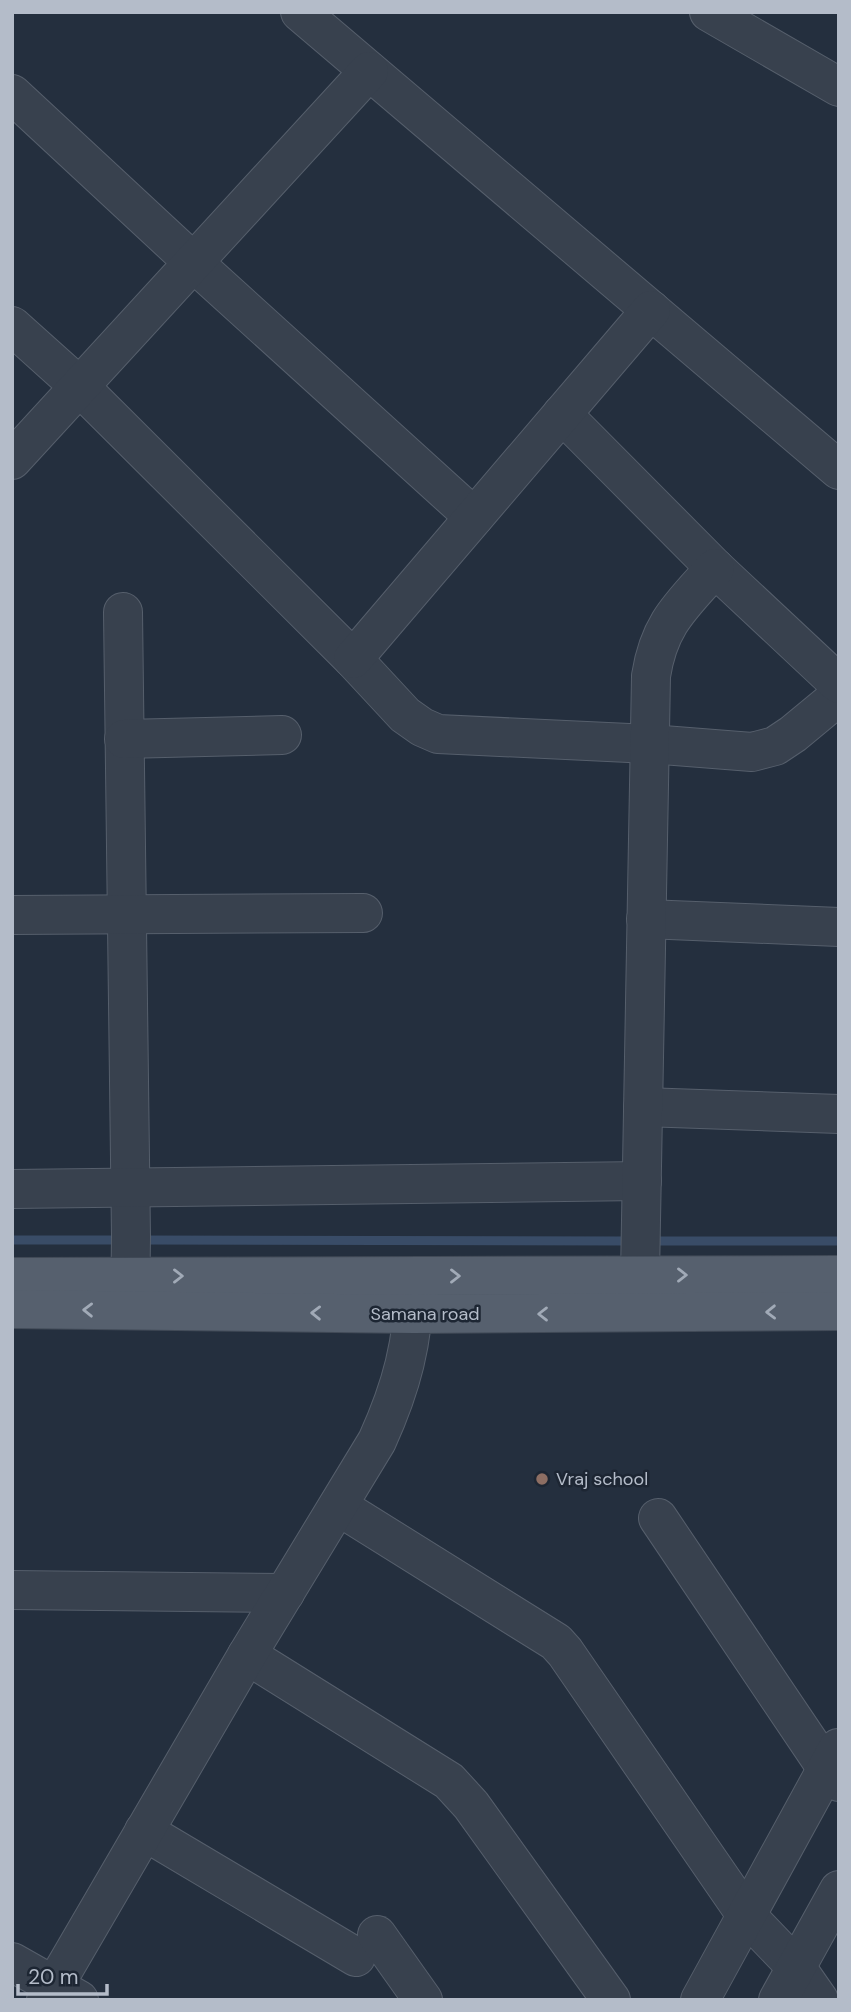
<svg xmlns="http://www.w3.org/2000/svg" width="851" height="2012" font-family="'DM Sans',sans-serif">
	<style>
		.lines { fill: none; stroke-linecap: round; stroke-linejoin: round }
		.stream { stroke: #394c67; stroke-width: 9 }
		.minor-casing { stroke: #565f6c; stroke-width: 40 }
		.major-casing { stroke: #414a57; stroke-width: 40 }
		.minor { stroke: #38414e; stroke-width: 38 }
		.major { stroke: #56606e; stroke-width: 38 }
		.oneway { stroke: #a1aab7 }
		.education-dot { fill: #8d6e63; stroke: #1d2633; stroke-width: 2.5 }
		.labels { text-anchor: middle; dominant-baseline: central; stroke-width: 5; stroke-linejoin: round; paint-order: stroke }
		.street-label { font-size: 18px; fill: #b4bcc9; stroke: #1d2633 }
		.poi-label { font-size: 18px; fill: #b4bcc9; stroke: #1d2633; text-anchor: start }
	</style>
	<rect width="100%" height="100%" fill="#242f3e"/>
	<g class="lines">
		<g class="stream">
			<path d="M12 1240H122"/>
			<path d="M140 1240 633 1241"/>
			<path d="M651 1241H839"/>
		</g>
		<g class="minor-casing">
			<g id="minor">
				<path d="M300 12 839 470"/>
				<path d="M709 12 839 87"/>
				<path d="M12 94 194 263 474 517"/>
				<path d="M12 326 80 387 353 659 405 715 422 727 438 734 650 744 752 752 775 746 793 734 839 696"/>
				<path d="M562 414 715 568 839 684"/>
				<path d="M12 460 369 71"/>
				<path d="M123 612 131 1237 130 1310"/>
				<path d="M353 659 651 310"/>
				<path d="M124 739 282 735"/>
				<path d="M12 915 363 913"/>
				<path d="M646 919 839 927"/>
				<path d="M643 1107 839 1114"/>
				<path d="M12 1189 642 1181"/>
				<path d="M640 1275 651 676C659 624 681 606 715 568"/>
				<path d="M338 1506 556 1642 565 1652 746 1915 796 1967 819 2000"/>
				<path d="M658 1518 827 1769 839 1782"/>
				<path d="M12 1590 285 1593"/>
				<path d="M247 1655 449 1781 471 1805 611 2000"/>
				<path d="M144 1831 356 1957"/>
				<path d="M377 1935 423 2000"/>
				<path d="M12 1962 79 2000"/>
				<path d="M46 2000 247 1655 377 1441C402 1386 413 1343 415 1281"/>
				<path d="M700 2000 838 1748"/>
				<path d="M778 2000 839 1890"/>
			</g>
		</g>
		<g class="major-casing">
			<g id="major">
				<path d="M12 1277 839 1275"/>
				<path d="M12 1309 414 1314 839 1311"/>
			</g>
		</g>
		<use href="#minor" class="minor"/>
		<use href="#major" class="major"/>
	</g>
	<defs><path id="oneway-chevron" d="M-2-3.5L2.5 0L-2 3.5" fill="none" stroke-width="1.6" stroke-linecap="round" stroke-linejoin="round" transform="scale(1.75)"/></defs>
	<g class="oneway">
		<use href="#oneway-chevron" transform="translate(682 1275)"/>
		<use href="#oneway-chevron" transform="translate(178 1276)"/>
		<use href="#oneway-chevron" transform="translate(455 1276)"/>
		<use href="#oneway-chevron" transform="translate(88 1310) rotate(-179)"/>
		<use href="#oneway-chevron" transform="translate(771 1312) rotate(179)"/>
		<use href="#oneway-chevron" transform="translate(316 1313) rotate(-179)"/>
		<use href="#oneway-chevron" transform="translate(543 1314) rotate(180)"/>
	</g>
	<circle class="education-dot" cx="542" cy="1479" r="7"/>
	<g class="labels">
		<g class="street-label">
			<text x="425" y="1314">Samana road</text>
		</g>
		<g class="poi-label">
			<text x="556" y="1479">Vraj school</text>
		</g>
	</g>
	<rect width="851" height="2012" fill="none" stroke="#b4bcc9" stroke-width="28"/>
	<path d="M18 1984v10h89v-10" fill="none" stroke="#b4bcc9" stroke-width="3.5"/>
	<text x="28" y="1984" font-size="21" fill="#b4bcc9" stroke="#1d2633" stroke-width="5" paint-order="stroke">20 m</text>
</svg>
